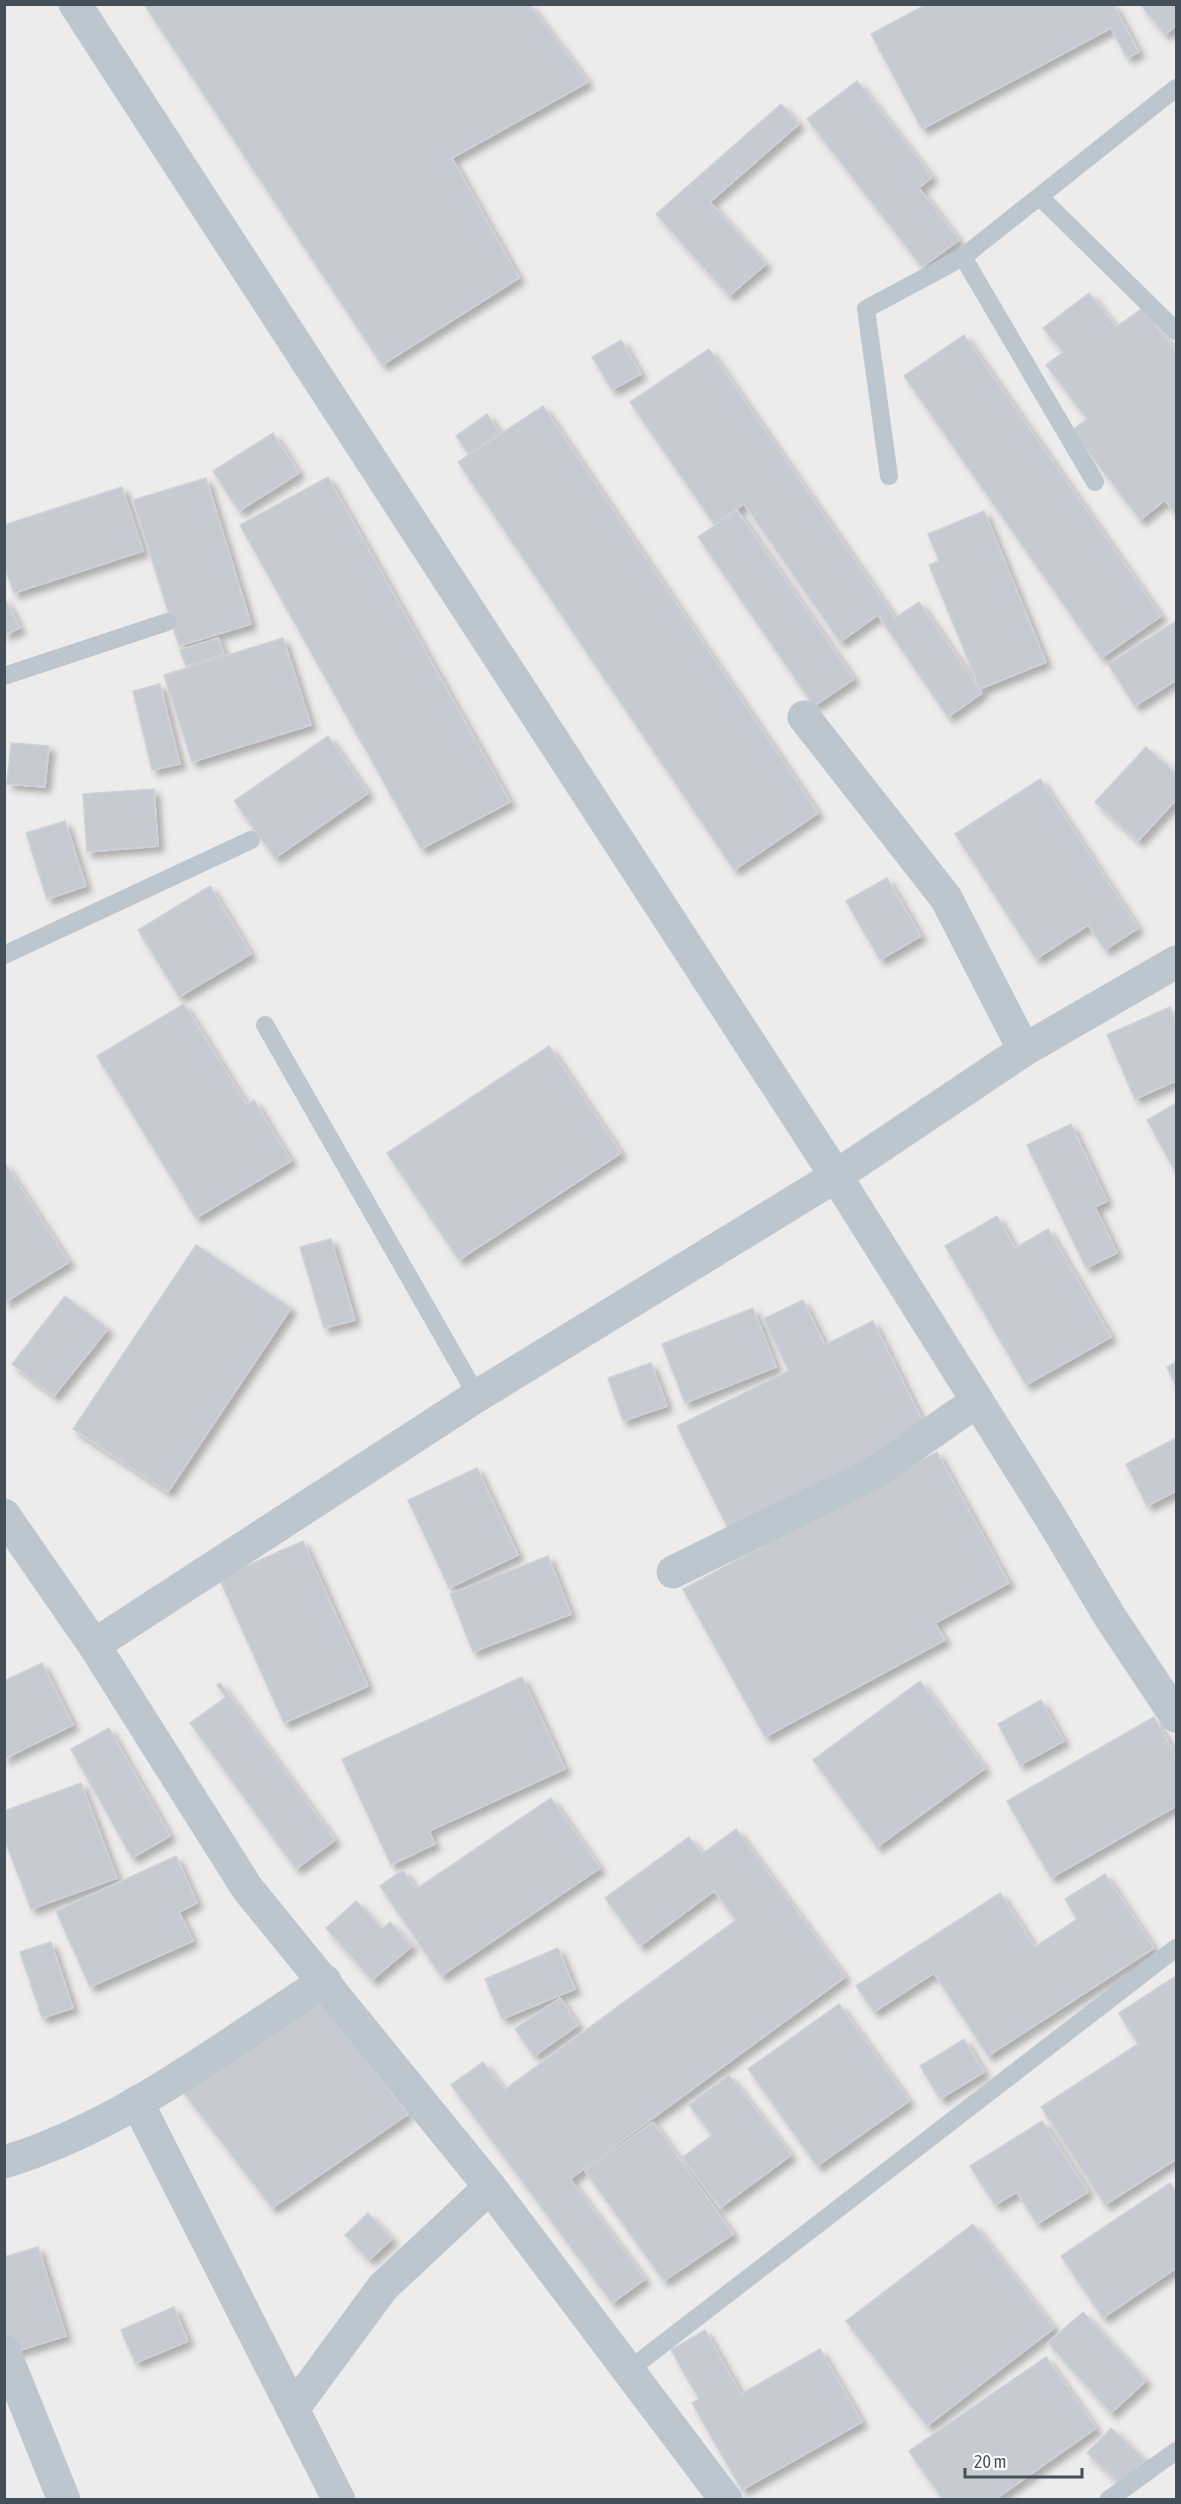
<svg xmlns="http://www.w3.org/2000/svg" width="1181" height="2504" font-family="'Asap Condensed',sans-serif">
	<style>
		.building { fill: #c8cad1; stroke: #cfd1d8; stroke-width: 1.5; filter: url(#shadow) }
		.lines { fill: none; stroke-linecap: round; stroke-linejoin: round }
		.lane { stroke: #bbc6cf; stroke-width: 18 }
		.street { stroke: #bbc6cf; stroke-width: 33 }
	</style>
	<defs>
		<filter id="shadow"><feDropShadow dx="5.5" dy="5.5" stdDeviation="3" flood-color="#0004"/></filter>
	</defs>
	<rect width="100%" height="100%" fill="#eeebeb"/>
	<g class="building">
		<path d="M144 4H529L588 82 452 158 519 278 382 365Z"/>
		<path d="M927 4H1113L1139 52 1127 58 1111 28 922 129 871 34Z"/>
		<path d="M1140 4H1176V25L1165 35Z"/>
		<path d="M857 81 932 177 919 188 959 240 922 267 807 119Z"/>
		<path d="M781 104 799 124 710 202 766 264 729 296 656 214Z"/>
		<path d="M1089 293 1116 327 1143 308 1176 352V515L1165 500 1140 520 1072 430 1087 419 1046 365 1063 352 1043 328Z"/>
		<path d="M964 335 1161 616 1101 658 904 376Z"/>
		<path d="M621 340 641 374 612 390 592 357Z"/>
		<path d="M709 349 895 618 919 602 982 693 948 717 878 615 840 642 744 504 714 524 630 402Z"/>
		<path d="M543 406 818 813 734 870 458 462Z"/>
		<path d="M487 414 500 433 469 454 456 436Z"/>
		<path d="M273 433 299 473 239 511 213 471Z"/>
		<path d="M328 477 510 802 421 849 240 525Z"/>
		<path d="M206 478 251 624 179 646 133 500Z"/>
		<path d="M122 487 143 551 14 593 4 566V525Z"/>
		<path d="M737 510 854 679 814 706 698 537Z"/>
		<path d="M984 511 1046 662 980 689 929 565 939 561 928 534Z"/>
		<path d="M4 597 20 628 4 635Z"/>
		<path d="M1176 621V680L1135 706 1108 664Z"/>
		<path d="M218 638 224 654 186 666 180 650Z"/>
		<path d="M283 638 311 725 192 762 164 675Z"/>
		<path d="M160 684 180 764 152 770 133 691Z"/>
		<path d="M328 736 368 793 275 858 234 801Z"/>
		<path d="M11 743 49 746 45 787 7 784Z"/>
		<path d="M1146 747 1176 774V800L1138 841 1095 802Z"/>
		<path d="M1040 779 1138 928 1105 950 1088 925 1036 959 955 834Z"/>
		<path d="M154 789 158 846 87 852 83 794Z"/>
		<path d="M65 821 86 886 47 899 26 833Z"/>
		<path d="M887 878 921 936 880 960 846 901Z"/>
		<path d="M210 886 251 954 179 997 138 930Z"/>
		<path d="M184 1004 247 1105 254 1100 291 1161 196 1218 97 1056Z"/>
		<path d="M1170 1007 1176 1021V1081L1135 1099 1107 1035Z"/>
		<path d="M549 1046 621 1153 459 1260 387 1153Z"/>
		<path d="M1176 1103V1173L1147 1120Z"/>
		<path d="M1071 1124 1107 1201 1095 1207 1117 1253 1086 1268 1027 1145Z"/>
		<path d="M4 1162 69 1262 4 1303Z"/>
		<path d="M997 1216 1015 1248 1048 1229 1111 1337 1026 1385 945 1246Z"/>
		<path d="M331 1239 355 1320 324 1328 300 1247Z"/>
		<path d="M196 1245 291 1308 168 1492 73 1429Z"/>
		<path d="M65 1296 108 1329 54 1396 12 1364Z"/>
		<path d="M803 1300 825 1345 873 1321 928 1432 729 1530 677 1426 789 1371 763 1319Z"/>
		<path d="M753 1308 776 1367 685 1403 662 1344Z"/>
		<path d="M1176 1362V1386L1167 1367Z"/>
		<path d="M651 1363 667 1406 623 1421 608 1378Z"/>
		<path d="M1176 1438V1491L1147 1506 1126 1464Z"/>
		<path d="M937 1452 1009 1583 935 1623 945 1640 765 1737 683 1589Z"/>
		<path d="M477 1468 518 1555 449 1588 408 1500Z"/>
		<path d="M303 1541 368 1686 284 1723 219 1578Z"/>
		<path d="M548 1556 571 1614 473 1652 450 1594Z"/>
		<path d="M42 1663 73 1725 4 1759V1681Z"/>
		<path d="M522 1677 565 1769 429 1831 435 1844 391 1865 342 1759Z"/>
		<path d="M920 1681 985 1768 877 1847 813 1760Z"/>
		<path d="M220 1683 335 1840 296 1869 190 1723 226 1697 217 1685Z"/>
		<path d="M1041 1700 1064 1741 1020 1765 998 1724Z"/>
		<path d="M1154 1717 1176 1756V1806L1051 1878 1007 1801Z"/>
		<path d="M109 1728 170 1836 132 1858 71 1749Z"/>
		<path d="M81 1783 117 1878 31 1909 4 1838V1811Z"/>
		<path d="M551 1798 600 1868 441 1976 380 1886 403 1870 416 1889Z"/>
		<path d="M736 1829 845 1977 570 2179 645 2279 612 2303 451 2085 483 2062 504 2090 736 1920 714 1891 640 1946 605 1898 689 1837 702 1854Z"/>
		<path d="M176 1856 197 1903 179 1912 193 1941 90 1987 56 1911Z"/>
		<path d="M1105 1874 1154 1948 988 2056 934 1973 874 2012 856 1986 1000 1893 1035 1947 1077 1919 1065 1899Z"/>
		<path d="M356 1901 382 1929 390 1922 412 1946 372 1980 326 1928Z"/>
		<path d="M51 1942 73 2008 42 2018 20 1952Z"/>
		<path d="M558 1948 575 1989 502 2019 485 1979Z"/>
		<path d="M1176 1976V2159L1105 2205 1041 2107 1138 2044 1119 2013Z"/>
		<path d="M317 1997 408 2114 272 2208 181 2089Z"/>
		<path d="M560 1998 578 2025 534 2056 515 2029Z"/>
		<path d="M839 2004 909 2101 817 2166 748 2069Z"/>
		<path d="M964 2039 984 2072 940 2099 920 2066Z"/>
		<path d="M729 2075 791 2155 720 2208 682 2158 712 2135 689 2105Z"/>
		<path d="M1042 2121 1088 2192 1037 2224 1017 2192 995 2205 970 2166Z"/>
		<path d="M653 2122 733 2234 664 2281 585 2171Z"/>
		<path d="M1170 2183 1176 2192V2268L1103 2318 1061 2256Z"/>
		<path d="M368 2213 392 2239 369 2260 345 2235Z"/>
		<path d="M973 2224 1054 2328 927 2426 846 2321Z"/>
		<path d="M38 2247 66 2336 4 2355V2257Z"/>
		<path d="M174 2307 188 2341 135 2363 121 2330Z"/>
		<path d="M1083 2312 1146 2381 1111 2413 1048 2343Z"/>
		<path d="M705 2330 741 2394 820 2349 862 2422 742 2490 692 2403 699 2399 671 2350Z"/>
		<path d="M1046 2357 1096 2428 994 2500H943L909 2451Z"/>
		<path d="M1111 2428 1145 2460 1121 2485 1087 2453Z"/>
	</g>
	<g class="lines">
		<g class="lane">
			<path d="M1040 197 1176 331"/>
			<path d="M889 476 866 309 963 257"/>
			<path d="M1095 482 963 257 1176 88"/>
			<path d="M4 676 167 622"/>
			<path d="M4 955 251 840"/>
			<path d="M265 1025 477 1396"/>
			<path d="M629 2370 1176 1948"/>
			<path d="M1108 2500 1176 2451"/>
		</g>
		<g class="street">
			<path d="M75 4 836 1176 1049 1515 1110 1617 1176 1716"/>
			<path d="M804 717 946 898 1024 1050"/>
			<path d="M4 1515 94 1645 247 1888 490 2187 726 2500"/>
			<path d="M673 1572 874 1473 977 1401"/>
			<path d="M94 1645 477 1396 836 1176 1024 1050 1176 962"/>
			<path d="M137 2102 339 2500"/>
			<path d="M4 2162C121 2127 224 2046 325 1981"/>
			<path d="M4 2351 64 2500"/>
			<path d="M293 2409 383 2287 490 2187"/>
		</g>
	</g>
	<rect width="1181" height="2504" fill="none" stroke="#434f59" stroke-width="12"/>
	<path d="M965 2468v9h117v-9" fill="none" stroke="#434f59" stroke-width="3"/>
	<text x="974" y="2468" font-size="18" fill="#434f59" stroke="#ffffff" stroke-width="4.5" paint-order="stroke">20 m</text>
</svg>
